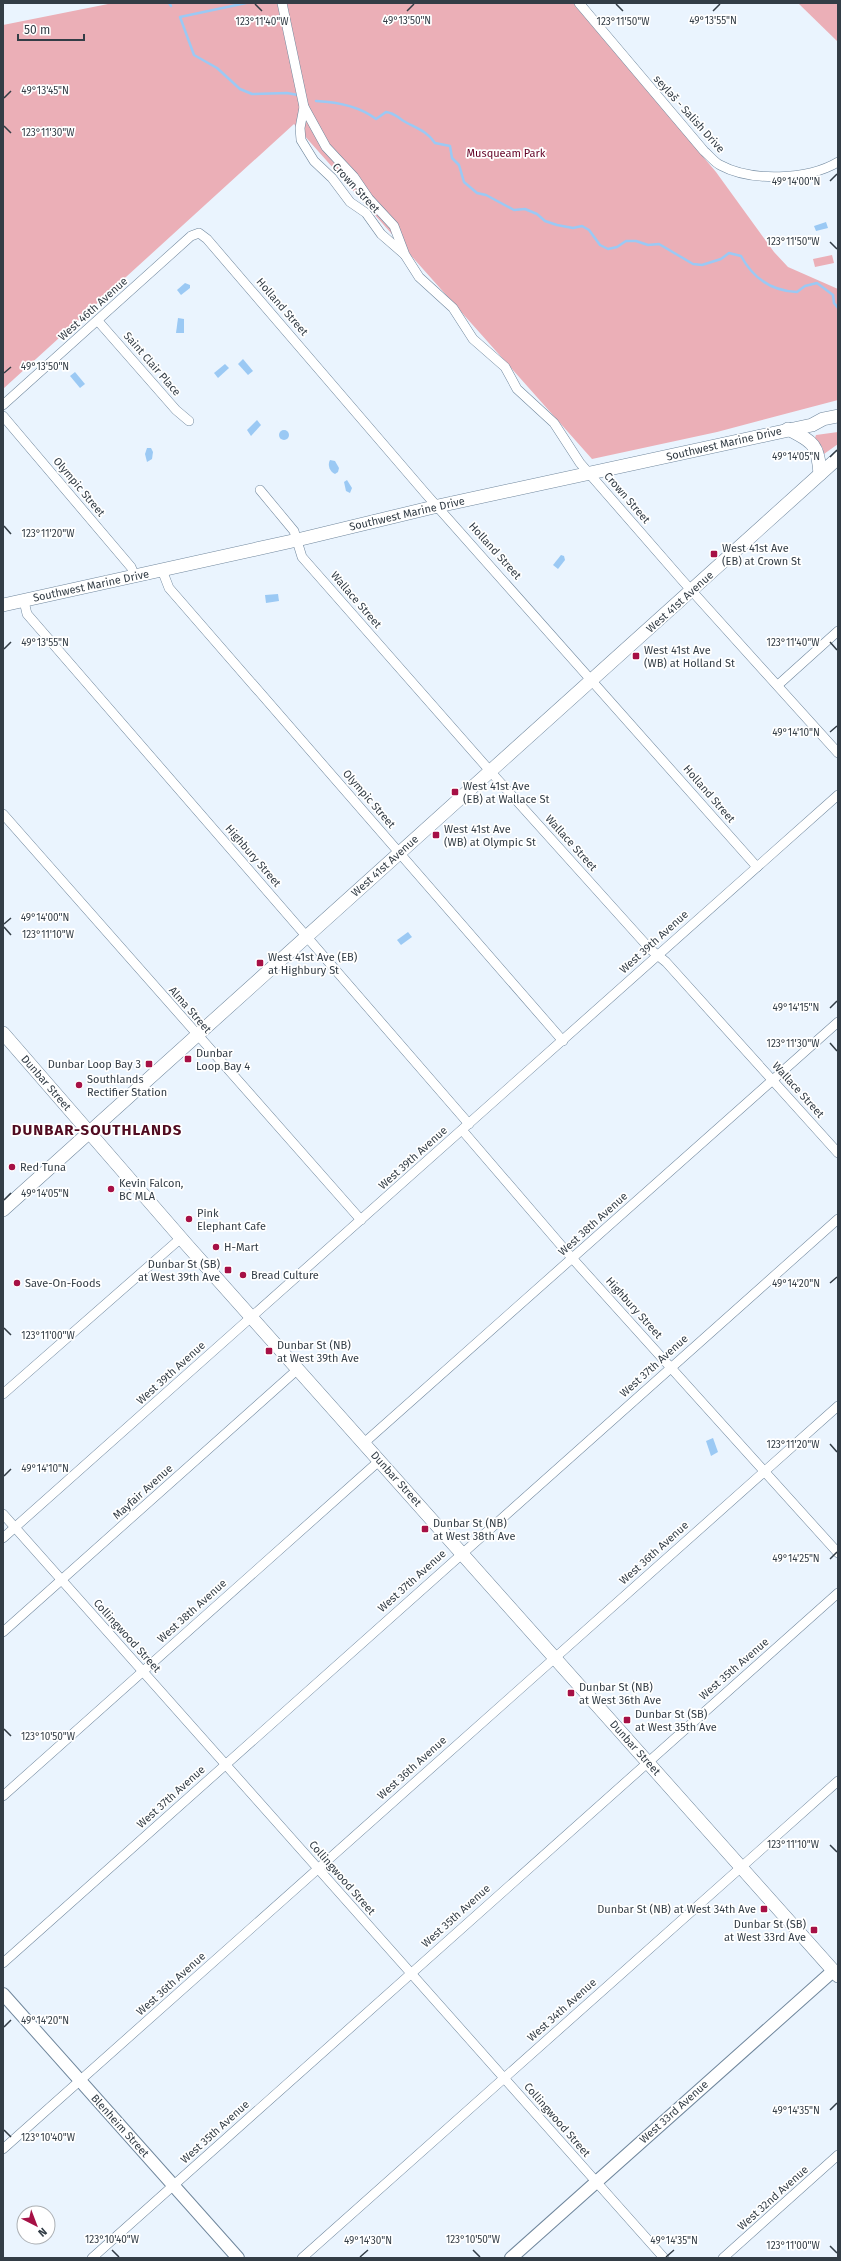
<svg xmlns="http://www.w3.org/2000/svg" width="841" height="2261" font-family="'Fira Sans',sans-serif">
	<style>
		.green { fill: #ebafb7 }
		.water { fill: #9bc9f4 }
		.lines { fill: none; stroke-linecap: round; stroke-linejoin: round }
		.stream { stroke: #9bc9f4; stroke-width: 2.5 }
		.minor-casing { stroke: #70879d; stroke-width: 10 }
		.tertiary-casing { stroke: #70879d; stroke-width: 14 }
		.secondary-casing { stroke: #70879d; stroke-width: 14 }
		.minor { stroke: #fff; stroke-width: 9 }
		.tertiary { stroke: #fff; stroke-width: 12 }
		.secondary { stroke: #fff; stroke-width: 13 }
		.ticks { fill: none; stroke: #333d46; stroke-width: 1.5 }
		.poi-dot { fill: #a61045; stroke: #fff; stroke-width: 1.5 }
		.labels { text-anchor: middle; dominant-baseline: central; stroke-width: 3.5; stroke-linejoin: round; paint-order: stroke }
		.street-label { font-size: 11px; fill: #333d46; stroke: #fff }
		.park-label { font-size: 11px; fill: #620024; stroke: #fff }
		.poi-label { font-size: 11px; fill: #333d46; stroke: #fff; text-anchor: start }
		.district-label { font-size: 15px; font-weight: bold; letter-spacing: 1px; fill: #500b20; stroke: #fff }
		.ticks-label { font-size: 10px; text-anchor: middle; fill: #333d46; stroke: #fff; stroke-width: 3.5; stroke-linejoin: round; paint-order: stroke }
	</style>
	<rect width="100%" height="100%" fill="#eaf4fe"/>
	<g class="green">
		<path d="M113 3H573L716 172 774 252 788 267 838 289V400L717 432 592 459 294 124 3 389V25Z"/>
		<path d="M798 3H838V42Z"/>
		<path d="M832 255 834 263 815 267 813 259Z"/>
		<path d="M838 432V444L824 454 822 447 815 438 816 435Z"/>
	</g>
	<g class="water">
		<path d="M826 222 828 228 816 231 814 226Z"/>
		<path d="M185 283 190 285V288L181 295 177 290Z"/>
		<path d="M178 318 184 319V333H176Z"/>
		<path d="M243 359 253 371 248 375 238 364Z"/>
		<path d="M225 364 229 368 218 378 214 373Z"/>
		<path d="M75 372 85 384 80 388 70 376Z"/>
		<path d="M257 420 261 425 251 436 247 430Z"/>
		<circle cx="284" cy="435" r="5"/>
		<path d="M147 448H151L153 452 152 459 147 462 145 454Z"/>
		<path d="M330 460 335 461 339 468 338 472 335 474C330 472 327 465 330 460Z"/>
		<path d="M347 480 352 488 350 493 346 491 344 482Z"/>
		<path d="M561 555 564 556 565 560 558 569 553 565Z"/>
		<path d="M278 594 279 601 266 603 265 595Z"/>
		<path d="M408 932 412 937 401 945 397 940Z"/>
		<path d="M713 1438 718 1452 711 1456 706 1441Z"/>
	</g>
	<g class="lines">
		<g class="stream">
			<path d="M169 3 171 6"/>
			<path d="M246 3 180 17 194 55 217 68 240 89 252 94 287 93 298 95"/>
			<path d="M316 101C337 102 359 106 376 119L386 112C394 113 396 116 402 120 415 128 426 130 435 143L450 146 452 158 459 165 464 182 477 193 486 195 514 210 525 209 537 214 545 221 557 225 573 228 582 226 589 230 600 245 608 249 617 247 626 241H636L648 245 659 244 693 264 702 265 721 259 729 253 741 256C753 278 772 291 797 292L805 286 817 283 833 295 834 303 838 308"/>
		</g>
		<g class="minor-casing">
			<g id="minor">
				<path d="M282 3 304 107 326 147 354 177 369 199 394 226 405 255 419 277 453 308 473 339 505 367 517 389 554 423 580 463 682 580 838 753"/>
				<path d="M579 3 704 151C709 155 714 162 720 165 751 182 808 180 838 162"/>
				<path d="M304 107 300 128 301 140 314 161 332 178 350 202 366 213 381 234 404 254"/>
				<path d="M98 321 176 410 189 421"/>
				<path d="M3 405 191 236 199 233 207 239 426 494 757 867"/>
				<path d="M3 416 131 567 135 576"/>
				<path d="M260 490 294 531 302 557 498 780 650 949 666 962 838 1153"/>
				<path d="M162 570 169 588 563 1041"/>
				<path d="M24 601 27 614 469 1124"/>
				<path d="M778 685 838 631"/>
				<path d="M3 814 361 1220"/>
				<path d="M462 1130 572 1258 838 1553"/>
				<path d="M3 1394 181 1238"/>
				<path d="M364 1443 838 1022"/>
				<path d="M3 1514 664 2258"/>
				<path d="M3 1538 838 795"/>
				<path d="M3 1632 298 1369"/>
				<path d="M3 1796 379 1461"/>
				<path d="M3 1963 838 1219"/>
				<path d="M3 2149 838 1406"/>
				<path d="M92 2258 838 1593"/>
				<path d="M302 2258 838 1781"/>
				<path d="M723 2258 838 2155"/>
			</g>
		</g>
		<g class="tertiary-casing">
			<g id="tertiary">
				<path d="M3 1994 238 2258"/>
				<path d="M511 2258 833 1971"/>
			</g>
		</g>
		<g class="secondary-casing">
			<g id="secondary">
				<path d="M788 429C814 442 818 445 820 474"/>
				<path d="M3 605 297 540 438 506 812 425 823 419 838 416"/>
				<path d="M3 1033 187 1245 838 1976"/>
				<path d="M3 1210 838 458"/>
			</g>
		</g>
		<use href="#minor" class="minor"/>
		<use href="#tertiary" class="tertiary"/>
		<use href="#secondary" class="secondary"/>
	</g>
	<path class="ticks" d="M255 4 262 11M616 4 623 11M407 11 414 4M713 11 720 4M4 98 11 91M4 126 11 133M830 181 837 174M830 242 837 249M4 373 11 367M830 457 837 450M4 526 11 534M830 642 837 650M4 649 11 642M830 732 837 726M4 924 11 918M4 927 11 935M830 1008 837 1001M830 1043 837 1051M4 1200 11 1193M830 1283 837 1277M4 1328 11 1335M830 1444 837 1452M4 1476 11 1469M830 1559 837 1552M4 1729 11 1736M830 1845 837 1852M4 2027 11 2020M830 2110 837 2103M4 2130 11 2137M830 2246 837 2253M112 2250 119 2257M473 2250 480 2257M360 2257 368 2250M666 2257 674 2250"/>
	<g class="poi-dot">
		<rect x="710" y="550" width="8" height="8" rx="2"/>
		<rect x="632" y="652" width="8" height="8" rx="2"/>
		<rect x="451" y="788" width="8" height="8" rx="2"/>
		<rect x="432" y="831" width="8" height="8" rx="2"/>
		<rect x="256" y="959" width="8" height="8" rx="2"/>
		<rect x="184" y="1055" width="8" height="8" rx="2"/>
		<rect x="145" y="1060" width="8" height="8" rx="2"/>
		<circle cx="79" cy="1085" r="4"/>
		<circle cx="12" cy="1167" r="4"/>
		<circle cx="111" cy="1189" r="4"/>
		<circle cx="189" cy="1219" r="4"/>
		<circle cx="216" cy="1247" r="4"/>
		<rect x="224" y="1266" width="8" height="8" rx="2"/>
		<circle cx="243" cy="1275" r="4"/>
		<circle cx="17" cy="1283" r="4"/>
		<rect x="265" y="1347" width="8" height="8" rx="2"/>
		<rect x="421" y="1525" width="8" height="8" rx="2"/>
		<rect x="567" y="1689" width="8" height="8" rx="2"/>
		<rect x="623" y="1716" width="8" height="8" rx="2"/>
		<rect x="760" y="1905" width="8" height="8" rx="2"/>
		<rect x="810" y="1926" width="8" height="8" rx="2"/>
	</g>
	<g class="labels">
		<g class="street-label">
			<text transform="translate(689 114) rotate(48)">seyləš - Salish Drive</text>
			<text transform="translate(356 188) rotate(47)">Crown Street</text>
			<text transform="translate(282 307) rotate(49)">Holland Street</text>
			<text transform="translate(93 309) rotate(-42)">West 46th Avenue</text>
			<text transform="translate(152 364) rotate(49)">Saint Clair Place</text>
			<text transform="translate(724 444) rotate(-13)">Southwest Marine Drive</text>
			<text transform="translate(79 487) rotate(50)">Olympic Street</text>
			<text transform="translate(627 498) rotate(49)">Crown Street</text>
			<text transform="translate(407 514) rotate(-13)">Southwest Marine Drive</text>
			<text transform="translate(495 551) rotate(48)">Holland Street</text>
			<text transform="translate(91 586) rotate(-12)">Southwest Marine Drive</text>
			<text transform="translate(356 600) rotate(49)">Wallace Street</text>
			<text transform="translate(680 602) rotate(-42)">West 41st Avenue</text>
			<text transform="translate(709 794) rotate(49)">Holland Street</text>
			<text transform="translate(369 799) rotate(49)">Olympic Street</text>
			<text transform="translate(571 843) rotate(48)">Wallace Street</text>
			<text transform="translate(253 856) rotate(49)">Highbury Street</text>
			<text transform="translate(385 866) rotate(-42)">West 41st Avenue</text>
			<text transform="translate(654 942) rotate(-42)">West 39th Avenue</text>
			<text transform="translate(190 1010) rotate(49)">Alma Street</text>
			<text transform="translate(46 1083) rotate(49)">Dunbar Street</text>
			<text transform="translate(798 1090) rotate(48)">Wallace Street</text>
			<text transform="translate(413 1158) rotate(-42)">West 39th Avenue</text>
			<text transform="translate(593 1224) rotate(-42)">West 38th Avenue</text>
			<text transform="translate(634 1308) rotate(48)">Highbury Street</text>
			<text transform="translate(654 1366) rotate(-42)">West 37th Avenue</text>
			<text transform="translate(171 1373) rotate(-42)">West 39th Avenue</text>
			<text transform="translate(396 1479) rotate(48)">Dunbar Street</text>
			<text transform="translate(143 1492) rotate(-42)">Mayfair Avenue</text>
			<text transform="translate(654 1553) rotate(-42)">West 36th Avenue</text>
			<text transform="translate(412 1581) rotate(-42)">West 37th Avenue</text>
			<text transform="translate(192 1611) rotate(-42)">West 38th Avenue</text>
			<text transform="translate(127 1636) rotate(48)">Collingwood Street</text>
			<text transform="translate(734 1669) rotate(-41)">West 35th Avenue</text>
			<text transform="translate(635 1748) rotate(48)">Dunbar Street</text>
			<text transform="translate(412 1768) rotate(-42)">West 36th Avenue</text>
			<text transform="translate(171 1797) rotate(-42)">West 37th Avenue</text>
			<text transform="translate(342 1878) rotate(49)">Collingwood Street</text>
			<text transform="translate(456 1916) rotate(-42)">West 35th Avenue</text>
			<text transform="translate(171 1984) rotate(-42)">West 36th Avenue</text>
			<text transform="translate(562 2010) rotate(-42)">West 34th Avenue</text>
			<text transform="translate(674 2112) rotate(-42)">West 33rd Avenue</text>
			<text transform="translate(557 2120) rotate(49)">Collingwood Street</text>
			<text transform="translate(120 2126) rotate(48)">Blenheim Street</text>
			<text transform="translate(215 2132) rotate(-42)">West 35th Avenue</text>
			<text transform="translate(773 2198) rotate(-42)">West 32nd Avenue</text>
		</g>
		<g class="park-label">
			<text x="506" y="153">Musqueam Park</text>
		</g>
		<g class="poi-label">
			<text x="722" y="548">West 41st Ave<tspan x="722" dy="13">(EB) at Crown St</tspan></text>
			<text x="644" y="650">West 41st Ave<tspan x="644" dy="13">(WB) at Holland St</tspan></text>
			<text x="463" y="786">West 41st Ave<tspan x="463" dy="13">(EB) at Wallace St</tspan></text>
			<text x="444" y="829">West 41st Ave<tspan x="444" dy="13">(WB) at Olympic St</tspan></text>
			<text x="268" y="957">West 41st Ave (EB)<tspan x="268" dy="13">at Highbury St</tspan></text>
			<text x="196" y="1053">Dunbar<tspan x="196" dy="13">Loop Bay 4</tspan></text>
			<text x="141" y="1064" text-anchor="end">Dunbar Loop Bay 3</text>
			<text x="87" y="1079">Southlands<tspan x="87" dy="13">Rectifier Station</tspan></text>
			<text x="20" y="1167">Red Tuna</text>
			<text x="119" y="1183">Kevin Falcon,<tspan x="119" dy="13">BC MLA</tspan></text>
			<text x="197" y="1213">Pink<tspan x="197" dy="13">Elephant Cafe</tspan></text>
			<text x="224" y="1247">H-Mart</text>
			<text x="220" y="1264" text-anchor="end">Dunbar St (SB)<tspan x="220" dy="13">at West 39th Ave</tspan></text>
			<text x="251" y="1275">Bread Culture</text>
			<text x="25" y="1283">Save-On-Foods</text>
			<text x="277" y="1345">Dunbar St (NB)<tspan x="277" dy="13">at West 39th Ave</tspan></text>
			<text x="433" y="1523">Dunbar St (NB)<tspan x="433" dy="13">at West 38th Ave</tspan></text>
			<text x="579" y="1687">Dunbar St (NB)<tspan x="579" dy="13">at West 36th Ave</tspan></text>
			<text x="635" y="1714">Dunbar St (SB)<tspan x="635" dy="13">at West 35th Ave</tspan></text>
			<text x="756" y="1909" text-anchor="end">Dunbar St (NB) at West 34th Ave</text>
			<text x="806" y="1924" text-anchor="end">Dunbar St (SB)<tspan x="806" dy="13">at West 33rd Ave</tspan></text>
		</g>
		<g class="district-label">
			<text x="97" y="1130">DUNBAR-SOUTHLANDS</text>
		</g>
	</g>
	<g class="ticks-label">
		<text x="407" y="24">49°13'50"N</text>
		<text x="713" y="24">49°13'55"N</text>
		<text x="262" y="25">123°11'40"W</text>
		<text x="623" y="25">123°11'50"W</text>
		<text x="45" y="94">49°13'45"N</text>
		<text x="48" y="136">123°11'30"W</text>
		<text x="796" y="185">49°14'00"N</text>
		<text x="793" y="245">123°11'50"W</text>
		<text x="45" y="370">49°13'50"N</text>
		<text x="796" y="460">49°14'05"N</text>
		<text x="48" y="537">123°11'20"W</text>
		<text x="45" y="646">49°13'55"N</text>
		<text x="793" y="646">123°11'40"W</text>
		<text x="796" y="736">49°14'10"N</text>
		<text x="45" y="921">49°14'00"N</text>
		<text x="48" y="938">123°11'10"W</text>
		<text x="796" y="1011">49°14'15"N</text>
		<text x="793" y="1047">123°11'30"W</text>
		<text x="45" y="1197">49°14'05"N</text>
		<text x="796" y="1287">49°14'20"N</text>
		<text x="48" y="1339">123°11'00"W</text>
		<text x="793" y="1448">123°11'20"W</text>
		<text x="45" y="1472">49°14'10"N</text>
		<text x="796" y="1562">49°14'25"N</text>
		<text x="48" y="1740">123°10'50"W</text>
		<text x="793" y="1848">123°11'10"W</text>
		<text x="45" y="2024">49°14'20"N</text>
		<text x="796" y="2114">49°14'35"N</text>
		<text x="48" y="2141">123°10'40"W</text>
		<text x="112" y="2243">123°10'40"W</text>
		<text x="473" y="2243">123°10'50"W</text>
		<text x="368" y="2244">49°14'30"N</text>
		<text x="674" y="2244">49°14'35"N</text>
		<text x="793" y="2249">123°11'00"W</text>
	</g>
	<rect width="841" height="2261" fill="none" stroke="#333d46" stroke-width="8"/>
	<g transform="translate(36 2225) rotate(138)"><circle r="19" fill="#ffffff" stroke="#adb1b5"/>
	<path d="M0-3L7 15L0 10L-7 15Z" fill="#a61045"/>
	<text y="-6" font-size="11" font-weight="bold" text-anchor="middle" fill="#333d46">N</text>
	</g>
	<path d="M18 34v6h66v-6" fill="none" stroke="#333d46" stroke-width="2"/>
	<text x="24" y="34" font-size="12" fill="#333d46" stroke="#ffffff" stroke-width="3" paint-order="stroke">50 m</text>
</svg>
